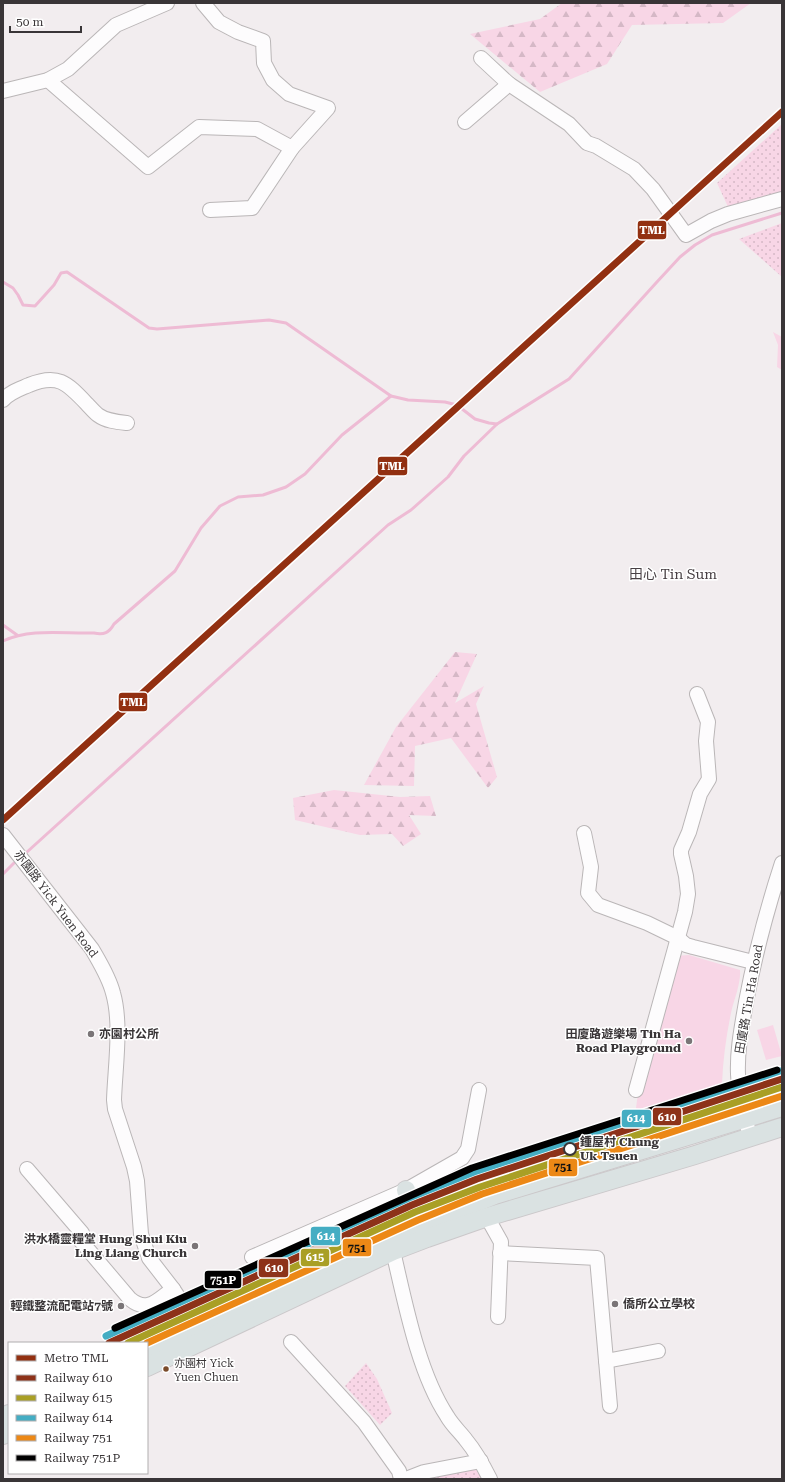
<svg xmlns="http://www.w3.org/2000/svg" width="785" height="1482" font-family="'Roboto Serif','Noto Sans SC',serif">
	<style>
		.grass { fill: url(#grass-dots) }
		.forest { fill: url(#forest-firs) }
		.park { fill: url(#park-tufts) }
		.pitch { fill: #f8d6e6 }
		.lines { fill: none; stroke-linecap: round; stroke-linejoin: round }
		.stream { stroke: #eebbd4; stroke-width: 3 }
		.minor-casing { stroke: #bab6b7; stroke-width: 16 }
		.major-casing { stroke: #cbc8ca; stroke-width: 20 }
		.minor { stroke: #fdfcfd; stroke-width: 14 }
		.major { stroke: #dae2e2; stroke-width: 18 }
		.rail-1-casing { stroke: #fff; stroke-width: 10 }
		.rail-2-casing { stroke: #fff; stroke-width: 10 }
		.rail-3-casing { stroke: #fff; stroke-width: 10 }
		.rail-4-casing { stroke: #fff; stroke-width: 10 }
		.rail-5-casing { stroke: #fff; stroke-width: 10 }
		.rail-1 { stroke: #8d3219; stroke-width: 7 }
		.rail-2 { stroke: #a99f25; stroke-width: 7 }
		.rail-3 { stroke: #44adc3; stroke-width: 7 }
		.rail-4 { stroke: #ec8816; stroke-width: 7 }
		.rail-5 { stroke: #000; stroke-width: 7 }
		.metro-1-casing { stroke: #fff; stroke-width: 10 }
		.metro-1 { stroke: #923011; stroke-width: 7 }
		.poi-dot { fill: #7a7577; stroke: #fff; stroke-width: 1.5 }
		.stop-dot { fill: #fff; stroke: #393537; stroke-width: 2 }
		.bus-dot { fill: #7a4b2a; stroke: #fff; stroke-width: 1.5 }
		.labels { text-anchor: middle; dominant-baseline: central; stroke-width: 3; stroke-linejoin: round; paint-order: stroke }
		.bus-label { font-size: 11px; fill: #393537; stroke: #fff; text-anchor: start }
		.street-label { font-size: 12px; fill: #393537; stroke: #fff }
		.poi-label { font-size: 12px; font-weight: bold; fill: #393537; stroke: #fff; text-anchor: end }
		.stop-label { font-size: 12px; font-weight: bold; fill: #393537; stroke: #fff; text-anchor: start }
		.quarter-label { font-size: 14px; fill: #473f43; stroke: #fff }
		.line-badge { stroke: #fff; stroke-width: 1.5 }
		.badge-label { font-size: 11px; text-anchor: middle; font-weight: bold; fill: #fff }
		.pale-badge-label { font-size: 11px; text-anchor: middle; font-weight: bold; fill: #111 }
	</style>
	<defs>
		<pattern id="grass-dots" width="8" height="8" patternUnits="userSpaceOnUse"><rect width="8" height="8" fill="#f8d6e6"/><path d="M2 2h.1M6 6h.1" fill="none" stroke="#d5b8c6" stroke-width="1.8" stroke-linecap="round"/></pattern>
		<pattern id="forest-firs" width="22" height="20" patternUnits="userSpaceOnUse"><rect width="22" height="20" fill="#f8d6e6"/><path d="M5 1l3.5 6h-7zM16 11l3.5 6h-7z" fill="#d5b8c6"/></pattern>
		<pattern id="park-tufts" width="24" height="20" patternUnits="userSpaceOnUse"><rect width="24" height="20" fill="#f8d6e6"/><path d="M3 7l-1-3M5 7V3M7 7l1-3M15 17l-1-3M17 17v-4M19 17l1-3" fill="none" stroke="#d5b8c6"/></pattern>
	</defs>
	<rect width="100%" height="100%" fill="#f2edef"/>
	<g class="grass">
		<path d="M782 124V193L729 209 717 183Z"/>
		<path d="M782 223V277L739 239Z"/>
		<path d="M366 1363 377 1379 392 1413 380 1425 345 1386Z"/>
		<path d="M477 1468 485 1479H426Z"/>
	</g>
	<g class="forest">
		<path d="M562 3H751L723 23 632 25 607 64 540 92 470 34 540 19Z"/>
		<path d="M455 652 477 654 455 703 484 686 476 704 497 777 488 788 451 738 415 746 414 786 364 785 396 727Z"/>
		<path d="M334 790 400 797 430 796 436 816 409 815 421 834 403 846 392 834 360 835 295 820 293 798Z"/>
	</g>
	<path class="park" d="M773 332 782 337V370L777 367 778 345Z"/>
	<g class="pitch">
		<path d="M689 955 740 970C741 984 734 999 731 1013 726 1037 723 1060 722 1084L639 1112 636 1108 638 1093 675 956Z"/>
		<path d="M773 1025 782 1056 766 1060 757 1030Z"/>
	</g>
	<g class="lines">
		<g class="stream">
			<path d="M3 282 13 288 18 295 23 305 35 306 54 285 61 273 67 272 149 328 157 329 269 320 286 323 391 396 408 400 445 402 457 405 475 419 489 423 497 424"/>
			<path d="M3 625 17 635"/>
			<path d="M3 641C32 628 63 634 94 633 104 635 109 633 114 624L175 571 201 528 220 506 238 497 263 495 286 487 305 474 342 435 391 396"/>
			<path d="M27 852 388 525 411 510 448 477 464 456 497 424 569 379 656 283 680 257 695 245 712 235 782 213"/>
			<path d="M3 874 14 863"/>
		</g>
		<g class="minor-casing">
			<g id="minor">
				<path d="M481 58 509 84"/>
				<path d="M48 80 148 167 199 127 257 129 292 148 328 108 289 94 273 80 264 63 263 41 238 32 219 22 203 3"/>
				<path d="M3 91 48 80 68 69 116 25 167 3"/>
				<path d="M465 122 509 84 569 124 587 143 596 146 634 169 653 189 686 235 711 221 728 214 782 199"/>
				<path d="M210 210 252 208 292 148"/>
				<path d="M3 400C10 392 20 389 29 385 58 373 67 383 87 404 90 407 94 412 98 415 106 421 117 422 127 423"/>
				<path d="M584 833 591 867 588 893 598 905 647 923 678 938 686 945 693 947 753 962"/>
				<path d="M3 835 92 949C100 963 109 977 113 993 122 1024 115 1068 114 1100L115 1109 134 1167 137 1181 141 1234 149 1258 173 1289 190 1315 198 1318 212 1320"/>
				<path d="M636 1090 685 912 688 894 686 876 681 854V850L689 832 700 794 709 779 706 741 708 722 697 694"/>
				<path d="M750 1137C745 1116 739 1095 738 1074 737 1049 742 1026 746 1002 755 954 767 909 782 863"/>
				<path d="M27 1169 82 1233 79 1239 80 1240 130 1299C148 1314 158 1299 173 1289"/>
				<path d="M487 1217 501 1242 498 1317"/>
				<path d="M393 1251C405 1302 418 1372 447 1416 452 1425 460 1432 466 1440 476 1452 483 1465 490 1479"/>
				<path d="M500 1253 597 1258 610 1406"/>
				<path d="M252 1257 406 1190 462 1158 468 1149 479 1090"/>
				<path d="M291 1342 364 1422 399 1471 401 1479"/>
				<path d="M606 1361 658 1351"/>
				<path d="M406 1479 424 1472 481 1461"/>
			</g>
		</g>
		<g class="major-casing">
			<g id="major">
				<path d="M406 1190 415 1214"/>
				<path d="M397 1235 417 1230 425 1227 434 1220 495 1195 782 1107"/>
				<path d="M147 1350 393 1237 401 1231 415 1214"/>
				<path d="M147 1367 393 1251 427 1238 487 1217 695 1155 782 1127"/>
				<path d="M3 1417 9 1414"/>
				<path d="M3 1435 9 1432"/>
			</g>
		</g>
		<use href="#minor" class="minor"/>
		<use href="#major" class="major"/>
		<g class="rail-1-casing">
			<path id="rail-1" d="M109 1343 412 1205 477 1179 782 1079"/>
		</g>
		<g class="rail-2-casing">
			<path id="rail-2" d="M128 1343 415 1212 480 1187 782 1087"/>
		</g>
		<g class="rail-3-casing">
			<path id="rail-3" d="M106 1336 409 1198 474 1172 780 1071"/>
		</g>
		<g class="rail-4-casing">
			<path id="rail-4" d="M147 1343 418 1220 482 1194 782 1096"/>
		</g>
		<g class="rail-5-casing">
			<path id="rail-5" d="M115 1328 472 1168 777 1070"/>
		</g>
		<use href="#rail-1" class="rail-1"/>
		<use href="#rail-2" class="rail-2"/>
		<use href="#rail-3" class="rail-3"/>
		<use href="#rail-4" class="rail-4"/>
		<use href="#rail-5" class="rail-5"/>
		<g class="metro-1-casing">
			<path id="metro-1" d="M3 820 782 112"/>
		</g>
		<use href="#metro-1" class="metro-1"/>
	</g>
	<g class="poi-dot">
		<circle cx="91" cy="1034" r="4"/>
		<circle cx="689" cy="1041" r="4"/>
		<circle cx="195" cy="1246" r="4"/>
		<circle cx="615" cy="1304" r="4"/>
		<circle cx="121" cy="1306" r="4"/>
	</g>
	<circle class="stop-dot" cx="570" cy="1149" r="6"/>
	<circle class="bus-dot" cx="166" cy="1369" r="3.5"/>
	<g class="labels">
		<g class="bus-label">
			<text x="174" y="1363">亦園村 Yick<tspan x="174" dy="14">Yuen Chuen</tspan></text>
		</g>
		<g class="street-label">
			<text transform="translate(56 904) rotate(53)">亦園路 Yick Yuen Road</text>
			<text transform="translate(749 999) rotate(-80)">田廈路 Tin Ha Road</text>
		</g>
		<g class="poi-label">
			<text x="99" y="1034" text-anchor="start">亦園村公所</text>
			<text x="681" y="1034">田廈路遊樂場 Tin Ha<tspan x="681" dy="14">Road Playground</tspan></text>
			<text x="187" y="1239">洪水橋靈糧堂 Hung Shui Kiu<tspan x="187" dy="14">Ling Liang Church</tspan></text>
			<text x="623" y="1304" text-anchor="start">僑所公立學校</text>
			<text x="113" y="1306">輕鐵整流配電站7號</text>
		</g>
		<g class="stop-label">
			<text x="580" y="1142">鍾屋村 Chung<tspan x="580" dy="14">Uk Tsuen</tspan></text>
		</g>
		<g class="quarter-label">
			<text x="673" y="574">田心 Tin Sum</text>
		</g>
	</g>
	<g class="line-badge">
		<rect x="637" y="220" width="30" height="20" rx="4" fill="#923011"/>
		<rect x="377" y="456" width="31" height="20" rx="4" fill="#923011"/>
		<rect x="118" y="692" width="30" height="20" rx="4" fill="#923011"/>
		<rect x="652" y="1107" width="30" height="19" rx="4" fill="#8d3219"/>
		<rect x="621" y="1109" width="31" height="19" rx="4" fill="#44adc3"/>
		<rect x="548" y="1158" width="30" height="19" rx="4" fill="#ec8816"/>
		<rect x="310" y="1226" width="31" height="20" rx="4" fill="#44adc3"/>
		<rect x="342" y="1238" width="30" height="19" rx="4" fill="#ec8816"/>
		<rect x="300" y="1248" width="30" height="19" rx="4" fill="#a99f25"/>
		<rect x="258" y="1258" width="31" height="20" rx="4" fill="#8d3219"/>
		<rect x="204" y="1270" width="38" height="19" rx="4" fill="#000"/>
	</g>
	<g class="badge-label">
		<text x="652" y="234">TML</text>
		<text x="392" y="470">TML</text>
		<text x="133" y="706">TML</text>
		<text x="667" y="1121">610</text>
		<text x="636" y="1122">614</text>
		<text x="326" y="1240">614</text>
		<text x="315" y="1261">615</text>
		<text x="274" y="1272">610</text>
		<text x="223" y="1284">751P</text>
	</g>
	<g class="pale-badge-label">
		<text x="563" y="1171">751</text>
		<text x="357" y="1252">751</text>
	</g>
	<rect width="785" height="1482" fill="none" stroke="#393537" stroke-width="8"/>
	<rect x="8" y="1342" width="140" height="132" fill="#ffffff" stroke="#b0aeaf"/>
	<rect x="16" y="1355" width="20" height="6" fill="#923011" stroke="#b0aeaf"/>
	<text x="44" y="1362" font-size="12" fill="#393537">Metro TML</text>
	<rect x="16" y="1375" width="20" height="6" fill="#8d3219" stroke="#b0aeaf"/>
	<text x="44" y="1382" font-size="12" fill="#393537">Railway 610</text>
	<rect x="16" y="1395" width="20" height="6" fill="#a99f25" stroke="#b0aeaf"/>
	<text x="44" y="1402" font-size="12" fill="#393537">Railway 615</text>
	<rect x="16" y="1415" width="20" height="6" fill="#44adc3" stroke="#b0aeaf"/>
	<text x="44" y="1422" font-size="12" fill="#393537">Railway 614</text>
	<rect x="16" y="1435" width="20" height="6" fill="#ec8816" stroke="#b0aeaf"/>
	<text x="44" y="1442" font-size="12" fill="#393537">Railway 751</text>
	<rect x="16" y="1455" width="20" height="6" fill="#000000" stroke="#b0aeaf"/>
	<text x="44" y="1462" font-size="12" fill="#393537">Railway 751P</text>
	<path d="M10 26v6h71v-6" fill="none" stroke="#393537" stroke-width="2"/>
	<text x="16" y="26" font-size="12" fill="#393537" stroke="#ffffff" stroke-width="3" paint-order="stroke">50 m</text>
</svg>
